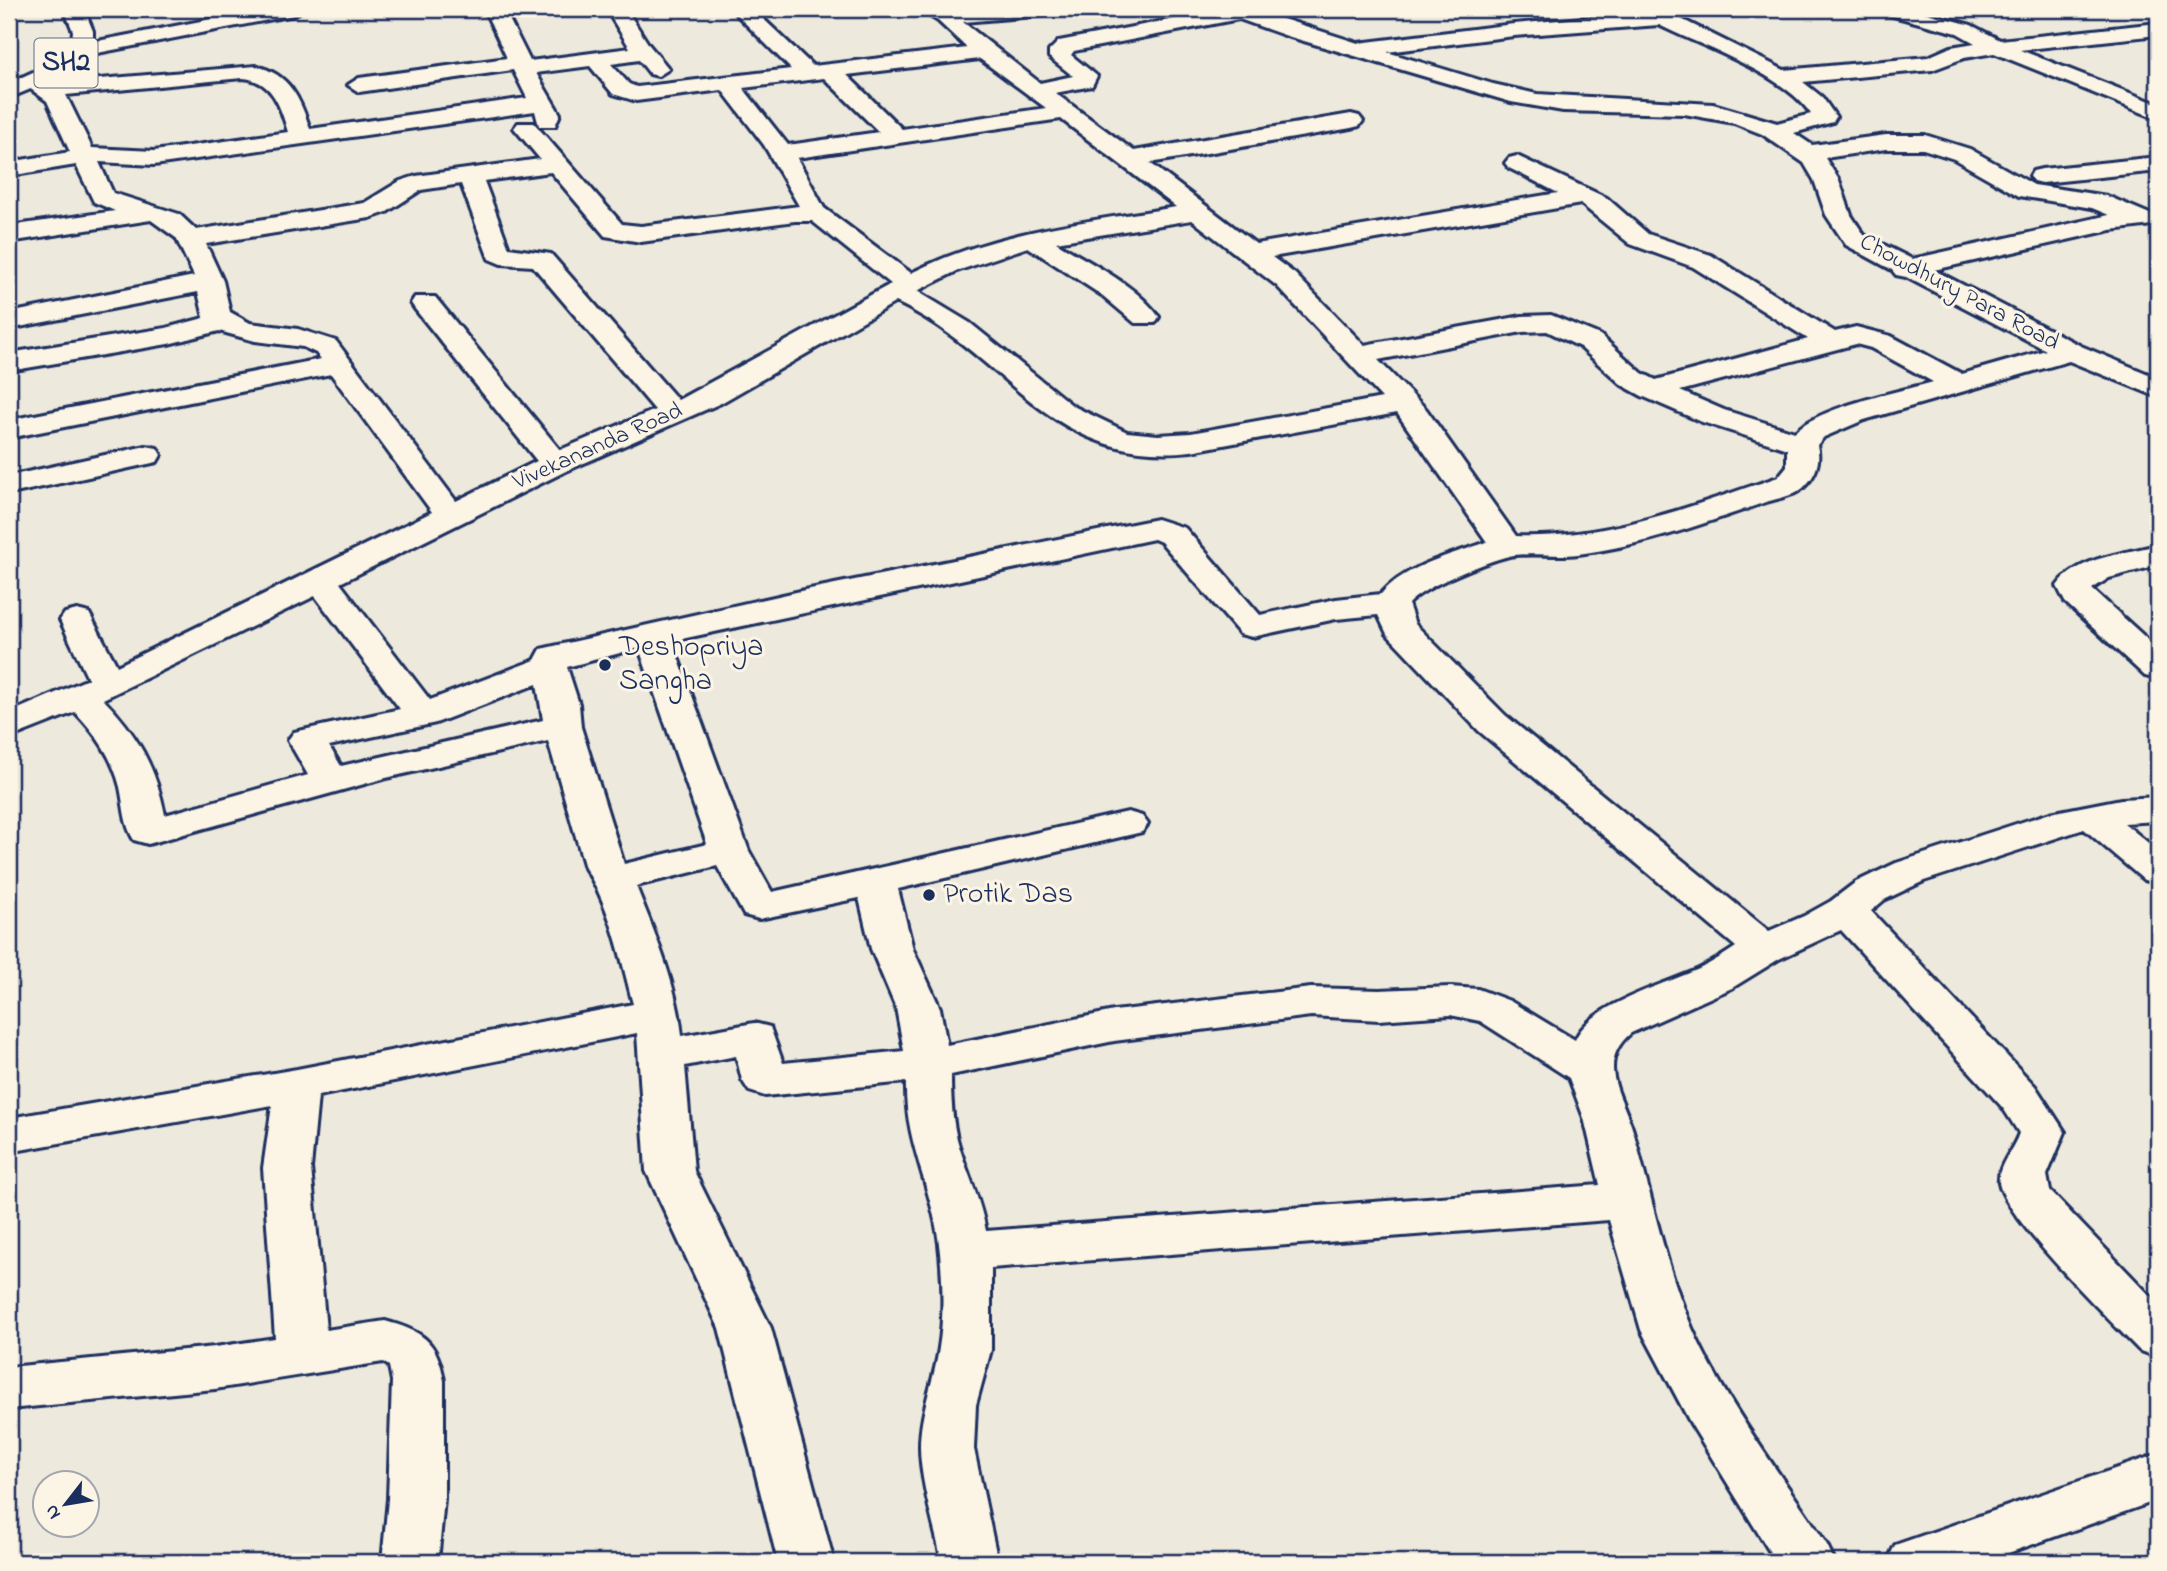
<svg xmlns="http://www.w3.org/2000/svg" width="2167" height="1571" font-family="'Indie Flower',sans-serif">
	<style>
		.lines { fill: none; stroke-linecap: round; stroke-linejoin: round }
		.minor-casing { stroke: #1b2f5e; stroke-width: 6 }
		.major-casing { stroke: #1b2f5e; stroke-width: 6 }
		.minor { fill: #fcf5e5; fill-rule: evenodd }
		.major { fill: #fcf5e5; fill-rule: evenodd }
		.poi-dot { fill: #1b2f5e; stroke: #fcf5e5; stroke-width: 2.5 }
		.labels { text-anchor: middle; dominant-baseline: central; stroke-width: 6; stroke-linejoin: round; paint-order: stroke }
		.far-street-label { font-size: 24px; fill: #1b2f5e; stroke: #fcf5e5 }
		.shield { fill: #fcf5e5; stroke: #5e6a86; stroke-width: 2 }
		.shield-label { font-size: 28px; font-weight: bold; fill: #1b2f5e }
		.poi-label { font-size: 30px; fill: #1b2f5e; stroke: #fcf5e5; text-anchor: start }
	</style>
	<rect width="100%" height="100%" fill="#eee9dd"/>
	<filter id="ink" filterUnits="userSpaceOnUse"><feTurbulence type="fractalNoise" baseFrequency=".0143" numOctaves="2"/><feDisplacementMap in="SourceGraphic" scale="14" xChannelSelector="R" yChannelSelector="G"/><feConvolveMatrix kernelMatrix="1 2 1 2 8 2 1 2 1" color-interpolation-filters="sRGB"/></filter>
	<g filter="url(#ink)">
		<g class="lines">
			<g class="minor-casing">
				<g id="minor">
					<path d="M263 9H304L294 15 82 56 71 50 82 44Z"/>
					<path d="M484 9H504L530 61 630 48 606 9H626L649 45 669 69 658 76 650 74 639 60 611 64 629 84 637 87 791 69 731 9H753L813 66 967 48 938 21 918 9H1055L1045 15 963 22 1040 83 1073 76 1049 57V51L1059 41 1227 9H1252L1358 43 1514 24 1640 13 1637 9H1661L1784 70 1928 57 1951 47 1975 43 1957 33 1882 13 1879 9H1912L1971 25 2000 40 2158 23V35L2020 50 2158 104V119L1994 53 1964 58 1932 70 1803 82 1822 97 1836 117 1833 122 1794 133 1812 145 1886 135H1925L1970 149 2034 185 2107 196 2152 215 2156 220 2152 225 2111 230 1934 270 2081 346 2158 378V397L2069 361 1864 420 1824 437 1817 445C1821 462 1816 476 1803 488 1794 496 1775 499 1763 503 1703 524 1642 546 1578 554 1556 557 1530 552 1509 556 1485 562 1424 586 1408 604L1415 624 1505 715 1769 931 1804 916 1831 901 1856 882 1896 863 2050 813 2121 799 2158 797V821L2124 823 2158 851V883L2144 880 2084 829 1924 881 1884 900 1871 911 2035 1086 2065 1132 2047 1175 2050 1191 2158 1304V1357L2140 1351C2111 1321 2004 1217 1999 1182 1997 1166 2014 1149 2019 1133L2003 1108 1841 930 1779 959 1732 988 1631 1033C1594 1064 1624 1097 1634 1134 1652 1198 1665 1266 1692 1328 1724 1401 1783 1477 1827 1545L1835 1562H1776L1691 1424 1641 1330 1609 1220 991 1268V1350L976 1405 974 1449 998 1562H942C935 1529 920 1480 920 1447 920 1412 934 1382 939 1348 944 1317 943 1284 940 1253 935 1192 904 1144 906 1082L765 1096 749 1091 742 1080 736 1056 685 1066 694 1171 771 1328 834 1562H778L719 1328 646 1171 637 1033 318 1096 311 1168 326 1330 385 1321C422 1331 438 1341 444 1381V1499L438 1562H382L388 1499 392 1381 389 1366 383 1362 215 1389 9 1409V1367L215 1347 275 1338 263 1168 272 1105 9 1152V1118L297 1069 633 1004C621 959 611 907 585 868L548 741 386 778 148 844 134 840C124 825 124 805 120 787 112 756 96 734 75 712L9 738V713L88 679 60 620 65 613 77 610 89 613 117 666 432 512 331 374 9 438V420L321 359 316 353 303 347 255 341 219 331 168 344 9 371V353L166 328 204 318 198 292 9 329V313L194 276 176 238 151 220 9 242V226L115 211 94 202 76 165 9 176V162L70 152 47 101 21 82 32 75 52 83 256 66C289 74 300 98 310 129L527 98 513 70 359 92 348 85 359 78 507 58ZM1239 19 1287 36 1511 102 1563 111 1684 114 1734 123 1762 134 1804 163 1814 180 1826 215 1846 245 1892 270 1896 275 1906 277 2046 350 1962 374 1891 336 1856 327 1835 332 1711 255 1648 234 1607 198 1517 156 1509 158 1505 163 1509 168 1558 193 1256 244 1150 163 1351 128 1359 126 1363 121 1359 116 1351 114 1134 151 1055 93 1092 86 1097 76 1071 55 1074 51ZM1659 25C1703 47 1783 73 1811 114L1777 123 1713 104 1537 94 1493 84 1387 52 1514 36ZM980 59 1046 108 902 129 847 75ZM590 66 613 94 636 101 722 90 764 145 799 206 641 226 622 224 534 123H518L514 128 540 159 416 176 400 181 364 203 196 230 179 214 113 193 99 162 154 165 535 111 539 126H555L560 114 536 73ZM242 78C273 80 280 106 288 132L154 151 92 148 66 95ZM824 78 879 132 788 145 743 88ZM1061 119 1176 207C1086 222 994 231 911 273L824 208 797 158ZM1886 149H1923L1954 159 2019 196 2092 208 2109 215 1912 259 1864 235 1851 215 1839 180 1825 158ZM551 172 605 236 641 242 795 221H812L891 284 678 400 551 254 509 248 484 181ZM461 184 489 259 501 264 533 266 655 410 560 450 435 297H415L411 303 415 309 537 461 456 501 336 341 298 329 250 323 230 312 223 281 206 244 370 218 387 212 421 190ZM1581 204 1630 244 1693 267 1808 339 1656 380 1642 373 1600 335 1551 315 1522 316 1364 345 1295 274 1272 257ZM1192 220 1277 286 1382 398 1191 433 1158 435 1127 432 1073 406 970 323 917 291 957 271 1028 247 1103 296 1135 323H1155L1159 317C1136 284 1089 263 1056 242ZM896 302C1008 354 1048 467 1191 451L1397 413 1487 542C1451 555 1406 565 1381 594L1336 599 1260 615 1185 528 1157 519 805 590 554 646 541 649 535 660 430 700 340 583 566 471 721 403ZM1547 331 1580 347 1622 385 1642 396 1702 422 1787 449V466L1778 477C1692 506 1608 539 1516 536L1426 409 1378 360 1522 332ZM1856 344 1871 348 1933 382C1898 392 1819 407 1795 432L1724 410 1680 391ZM1154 539 1161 542 1240 634 1252 637 1336 619 1378 615 1387 634 1479 731 1736 947C1724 955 1711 963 1699 969 1664 985 1590 1004 1575 1040L1510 1001 1478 989 1450 987 1379 990 1311 988 1114 1011 947 1045 940 1008 913 949 898 889 1142 832 1148 824 1142 816 1128 812 772 892 749 851 672 641ZM315 596 400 709 294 732 288 740 308 775 165 815C156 768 137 733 103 699ZM639 648 707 844 624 864 581 727 579 704 567 667ZM537 684 543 720 341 766 329 746 436 723ZM717 866 744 915 759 919 859 898 871 949 896 1008 904 1051 783 1063 770 1027 754 1023 682 1036C677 985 655 934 636 886ZM1450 1015 1480 1021 1569 1078 1584 1118 1600 1185 986 1231C981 1201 968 1175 959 1146 952 1123 951 1099 951 1075L1114 1041 1311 1016 1379 1020Z"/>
					<path d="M2158 157V171L2042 183 2033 181 2030 176 2033 171 2042 169Z"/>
					<path d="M146 446 157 448 161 455 157 462 15 493 9 492V476Z"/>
					<path d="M2158 545V565L2109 578 2092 589 2158 649V679L2145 676 2065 602 2057 586C2077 557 2126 553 2158 545Z"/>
					<path d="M2158 1454V1500L1983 1562H1887L1895 1545Z"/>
				</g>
			</g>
			<g class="major-casing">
				<path id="major" d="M64 9H84L93 31V50L62 76 9 98V83L46 66 71 48 73 31Z"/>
			</g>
			<use href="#minor" class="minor"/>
			<use href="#major" class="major"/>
		</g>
	</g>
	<g class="poi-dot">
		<circle cx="605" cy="665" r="7"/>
		<circle cx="929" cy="895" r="7"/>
	</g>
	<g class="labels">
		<g class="far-street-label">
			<text transform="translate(1959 293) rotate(28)">Chowdhury Para Road</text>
			<text transform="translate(598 447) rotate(-24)">Vivekananda Road</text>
		</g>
		<rect class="shield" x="34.5" y="38.5" width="63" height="49" rx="5"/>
		<g class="shield-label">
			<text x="66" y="63">SH2</text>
		</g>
		<g class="poi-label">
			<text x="619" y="648">Deshopriya<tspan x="619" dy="34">Sangha</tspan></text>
			<text x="943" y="895">Protik Das</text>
		</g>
	</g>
	<rect width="2167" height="1571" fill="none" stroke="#fcf5e5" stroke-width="35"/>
	<rect x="18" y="18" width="2132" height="1536" fill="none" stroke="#1b2f5e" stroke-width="2.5" filter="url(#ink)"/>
	<g transform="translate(66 1504) rotate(239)"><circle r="33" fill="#fcf5e5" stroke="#a2a6af" stroke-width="2"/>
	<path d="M0-5L12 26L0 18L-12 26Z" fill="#1b2f5e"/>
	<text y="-10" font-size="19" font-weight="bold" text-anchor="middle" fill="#1b2f5e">N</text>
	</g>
</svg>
